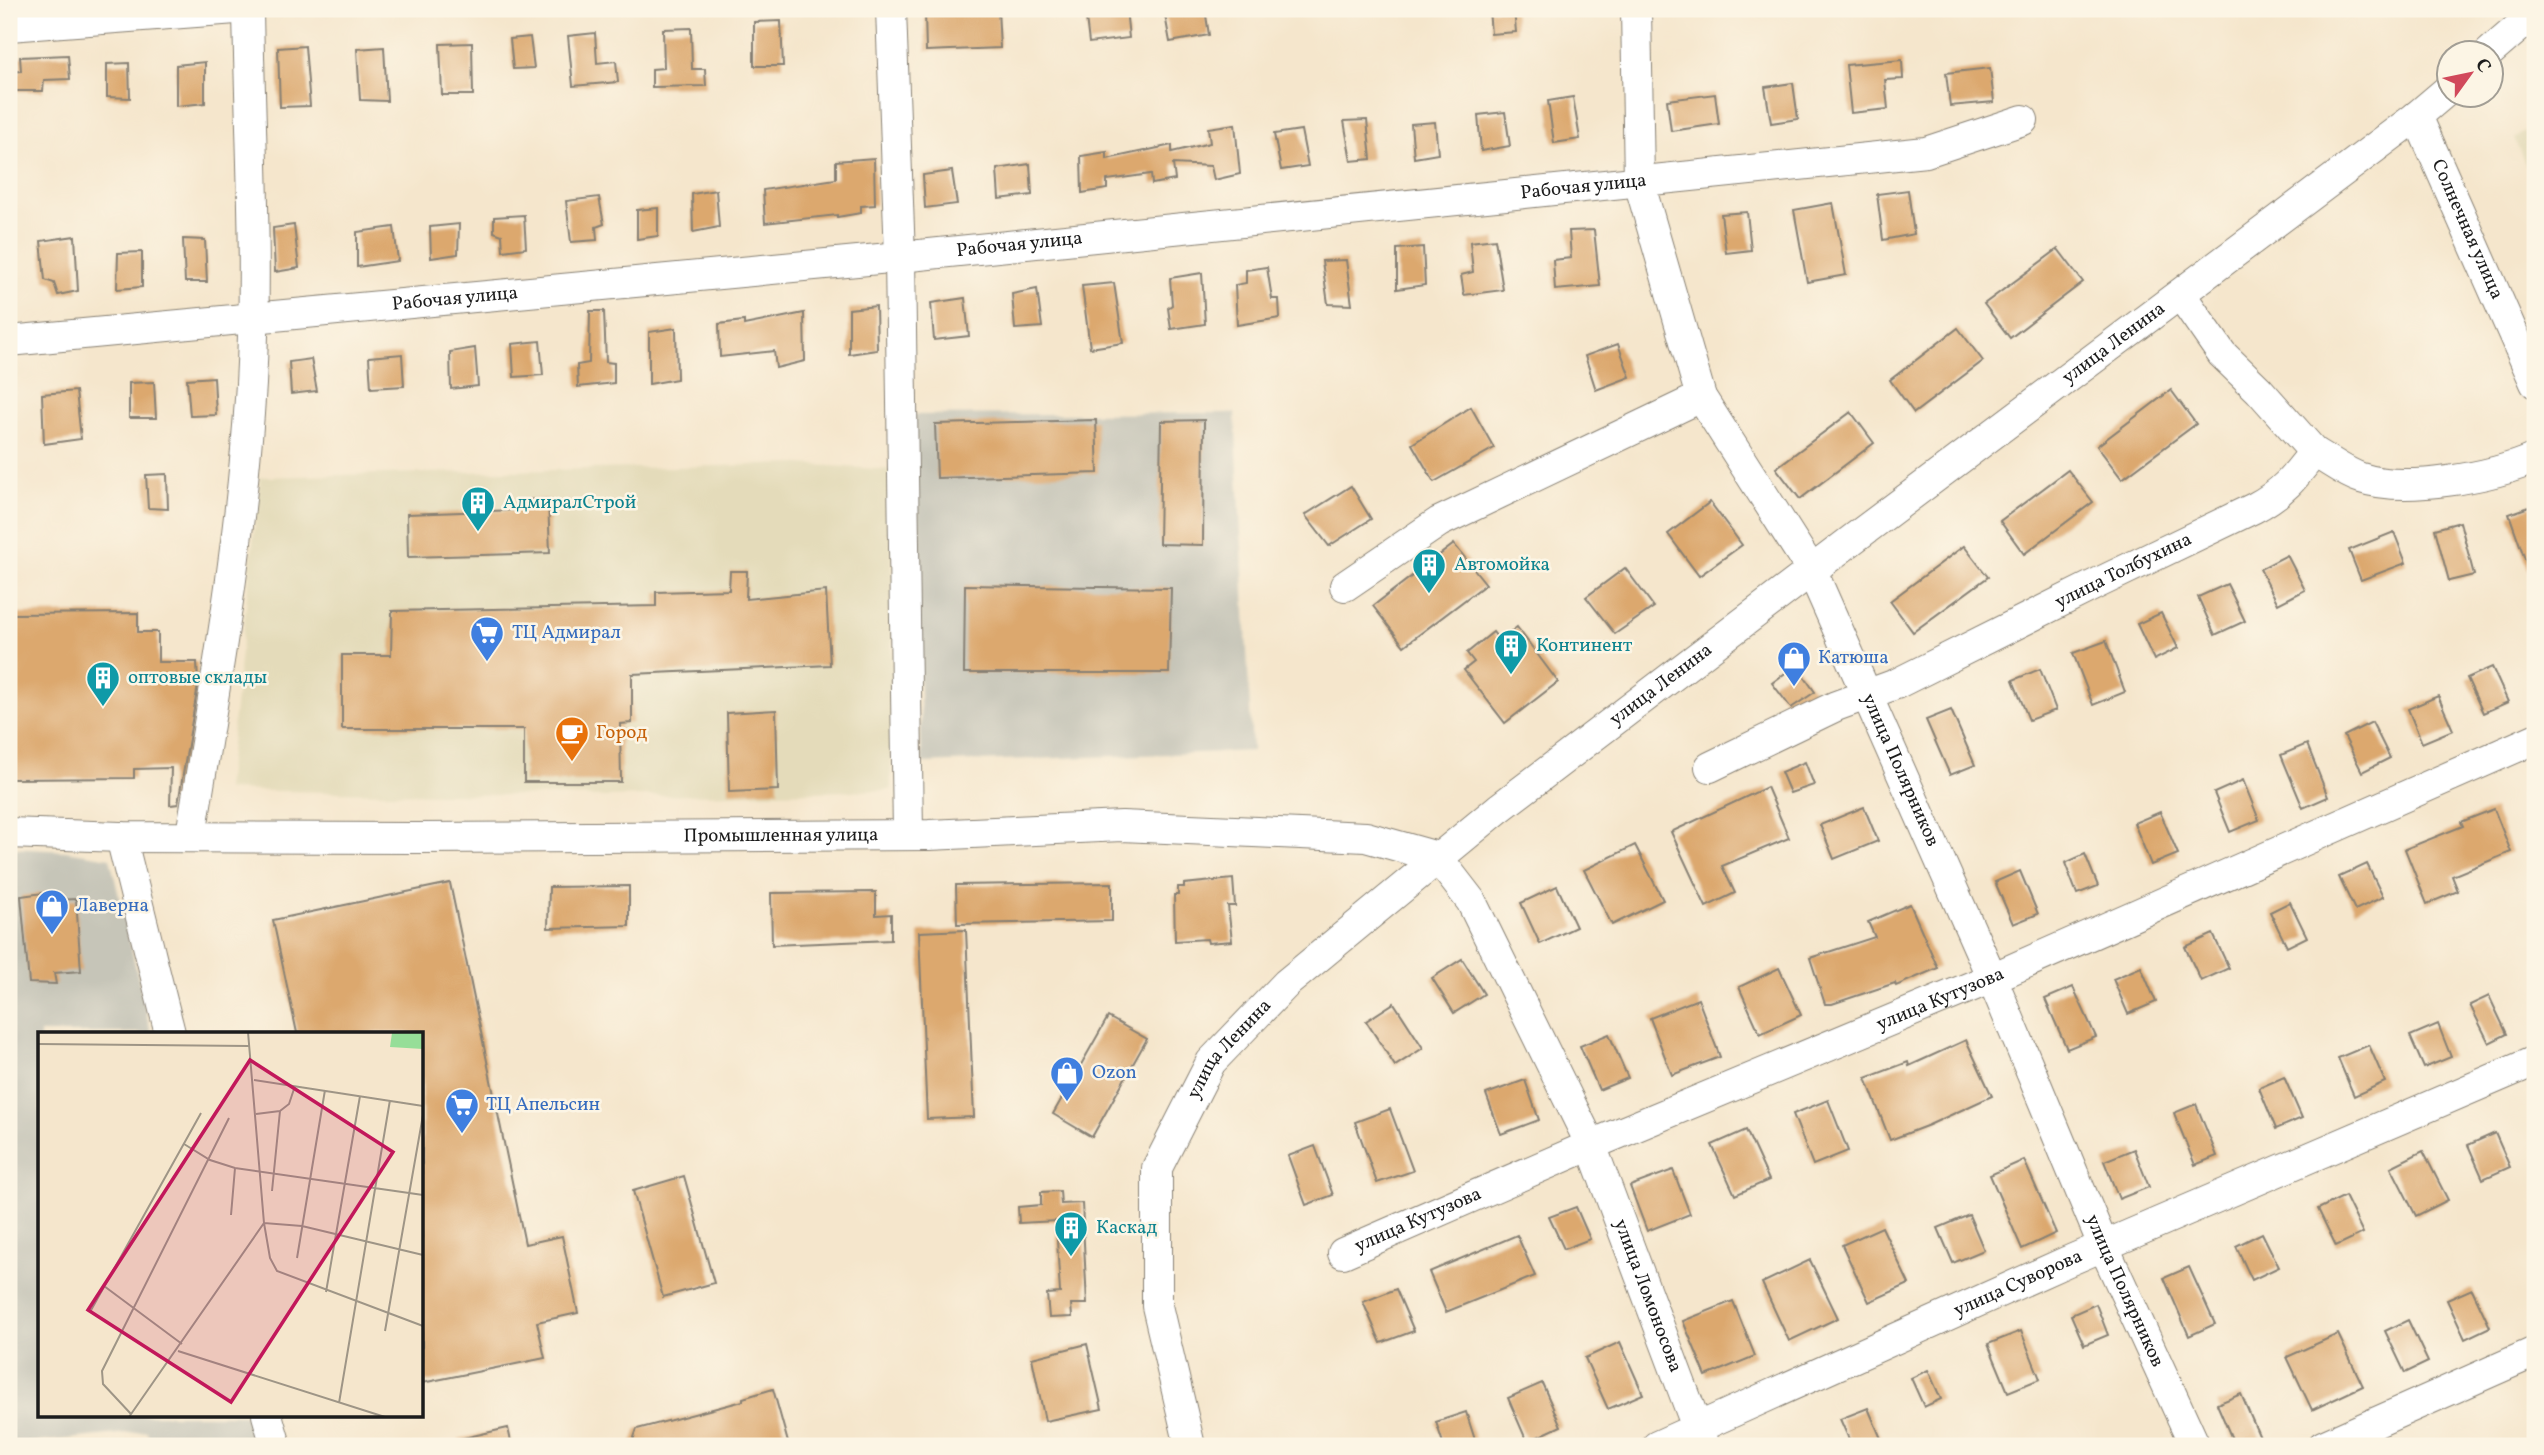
<svg xmlns="http://www.w3.org/2000/svg" width="2544" height="1455" font-family="Vollkorn,serif">
	<style>
		.built { fill: #e4dbba }
		.industrial { fill: #c6c5b8 }
		.building { fill: #dca86e }
		.lines { fill: none; stroke-linecap: round; stroke-linejoin: round }
		.minor-casing { stroke: #888174; stroke-width: 32 }
		.minor { stroke: #fff; stroke-width: 30 }
		.labels { text-anchor: middle; dominant-baseline: central; stroke-width: 5; stroke-linejoin: round; paint-order: stroke }
		.street-label { font-size: 19px; fill: #1c1c1c; stroke: #fcf5e5 }
		.culture-label { font-size: 19px; fill: #0d838f; stroke: #fcf5e5; text-anchor: start }
		.shop-label { font-size: 19px; fill: #366cbe; stroke: #fcf5e5; text-anchor: start }
		.food-label { font-size: 19px; fill: #c56008; stroke: #fcf5e5; text-anchor: start }
		.inset-road { fill: none; stroke: #9e9586; stroke-width: 2 }
		.view { fill: #c2185b; fill-opacity: 0.15; stroke: #c2185b; stroke-width: 3.5 }
		.inset-edge { fill: none; stroke: #1c1c1c; stroke-width: 3.5 }
	</style>
	<rect width="100%" height="100%" fill="#fcf5e5"/>
	<filter id="ink" filterUnits="userSpaceOnUse"><feTurbulence type="fractalNoise" baseFrequency=".0143" numOctaves="2"/><feDisplacementMap in="SourceGraphic" scale="14" xChannelSelector="R" yChannelSelector="G"/><feConvolveMatrix kernelMatrix="1 2 1 2 8 2 1 2 1" color-interpolation-filters="sRGB"/></filter>
	<filter id="wash" filterUnits="userSpaceOnUse"><feTurbulence type="fractalNoise" baseFrequency=".00686" numOctaves="4" result="noise"/><feDisplacementMap in="SourceGraphic" scale="28" xChannelSelector="R" yChannelSelector="G"/><feGaussianBlur stdDeviation="1.57" result="paint"/><feColorMatrix in="noise" values="0 0 0 0 0 0 0 0 0 0 0 0 0 0 0 0 0 1.4 0 .05"/><feComposite in="paint" operator="in"/></filter>
	<g filter="url(#wash)">
		<rect width="100%" height="100%" fill="#f5e6cc"/>
		<g class="built">
			<path d="M2535 124V186L2514 139Z"/>
			<path d="M799 464 893 470 891 790 606 797 226 790 260 477Z"/>
		</g>
		<g class="industrial">
			<path d="M1235 413 1252 751 922 763 912 415Z"/>
			<path d="M9 848 66 851 110 858 151 1033H40V1415H254L263 1446H149L147 1431 9 1445Z"/>
		</g>
		<g id="blocks">
			<g class="building">
				<path d="M998 9 1000 48 926 51 925 12Z"/>
				<path d="M1085 9H1126L1129 38 1089 43Z"/>
				<path d="M1179 9H1205L1209 35 1170 42 1165 15 1180 13Z"/>
				<path d="M1489 9H1514L1516 32 1491 34Z"/>
				<path d="M781 21 783 66H754V22Z"/>
				<path d="M691 28 692 69H705L706 86 652 87V69L664 68 663 29Z"/>
				<path d="M595 33 597 63 616 61 618 82 573 86 568 36Z"/>
				<path d="M530 37 534 68 513 69 510 39Z"/>
				<path d="M472 43 473 95H442L440 44Z"/>
				<path d="M305 46 310 106 280 107 278 48Z"/>
				<path d="M384 47 387 101 360 100 357 49Z"/>
				<path d="M68 55 70 79 44 80 43 91H9V72L21 71 20 57Z"/>
				<path d="M1902 60 1903 79 1885 80 1888 109 1851 113 1846 65Z"/>
				<path d="M205 62V103L176 106V65Z"/>
				<path d="M129 63 130 98 107 97V64Z"/>
				<path d="M1990 68 1994 102 1950 106 1946 73Z"/>
				<path d="M1793 83 1798 119 1771 123 1765 87Z"/>
				<path d="M1715 94 1719 124 1671 131 1667 100Z"/>
				<path d="M1573 97 1580 139 1554 143 1548 101Z"/>
				<path d="M1505 112 1510 146 1481 151 1478 115Z"/>
				<path d="M1367 120 1371 159 1351 161 1344 121Z"/>
				<path d="M1435 122 1438 154 1414 158 1411 124Z"/>
				<path d="M1235 124 1240 174 1214 180 1211 166 1173 164 1175 180 1152 184 1151 174 1107 180V189L1082 193 1081 156 1107 152V159L1172 145V152L1210 143 1208 128Z"/>
				<path d="M1301 130 1308 166 1281 170 1274 134Z"/>
				<path d="M874 158 875 205 861 206V213L837 217V215L765 223 763 190 836 179V161Z"/>
				<path d="M1030 164 1032 195 999 199 997 169Z"/>
				<path d="M952 171 957 204 925 208 923 175Z"/>
				<path d="M716 190 719 227 693 232 692 194Z"/>
				<path d="M1908 190 1914 234 1883 240 1877 194Z"/>
				<path d="M599 197 604 224 596 227 597 240 571 242 566 201Z"/>
				<path d="M1833 203 1846 275 1807 282 1794 210Z"/>
				<path d="M658 208V236L637 239V210Z"/>
				<path d="M1747 212 1751 250 1726 253 1721 214Z"/>
				<path d="M524 215 526 248 503 251 502 235 494 232V217Z"/>
				<path d="M459 224 458 254 431 258 430 227Z"/>
				<path d="M294 225 299 268 275 272 273 228Z"/>
				<path d="M394 227 398 261 357 267V232Z"/>
				<path d="M1594 230 1600 286 1555 290 1553 260 1571 258 1569 231Z"/>
				<path d="M75 236 78 291 58 295 54 283 45 280 41 241Z"/>
				<path d="M183 239 205 240 207 282H185Z"/>
				<path d="M1495 239 1503 290 1464 295 1461 275 1473 272 1470 242Z"/>
				<path d="M1423 247 1425 285 1397 289V249Z"/>
				<path d="M2058 249 2083 282 2010 338 1984 304Z"/>
				<path d="M142 252V287L117 289 118 253Z"/>
				<path d="M1346 260 1352 305 1328 304 1322 261Z"/>
				<path d="M1267 267 1272 299H1279L1280 318 1237 325 1235 285 1246 283V270Z"/>
				<path d="M1202 273 1205 324 1171 329 1168 308 1172 305 1170 278Z"/>
				<path d="M1114 283 1123 343 1090 348 1082 286Z"/>
				<path d="M1037 289 1042 327 1015 329 1012 294Z"/>
				<path d="M965 298 969 336 934 340 931 303Z"/>
				<path d="M876 306 877 350 849 354V309Z"/>
				<path d="M590 311H604L606 362 614 363V383L578 387 577 365 589 363Z"/>
				<path d="M804 313 805 361 776 368 774 351 720 357 719 324 744 321V325Z"/>
				<path d="M676 328 677 379 649 384V332Z"/>
				<path d="M1958 328 1983 361 1914 413 1890 380Z"/>
				<path d="M540 341 543 375 514 377 512 344Z"/>
				<path d="M1618 344 1630 377 1596 390 1585 356Z"/>
				<path d="M475 348 478 386 451 389 450 352Z"/>
				<path d="M402 354 404 386 371 388 369 357Z"/>
				<path d="M311 359 317 391 291 394 289 362Z"/>
				<path d="M214 377 216 415 190 416 187 379Z"/>
				<path d="M154 382 156 418H129V383Z"/>
				<path d="M2171 390 2196 424 2122 479 2097 446Z"/>
				<path d="M76 391 81 439 44 444 42 394Z"/>
				<path d="M1471 407 1494 448 1434 482 1412 444Z"/>
				<path d="M1851 412 1874 443 1800 499 1776 468Z"/>
				<path d="M1096 420 1098 473 937 478 935 424Z"/>
				<path d="M1204 420 1203 545 1159 544 1161 421Z"/>
				<path d="M2068 470 2093 502 2024 554 2000 521Z"/>
				<path d="M167 474 168 509 148 508 146 475Z"/>
				<path d="M1351 486 1371 519 1329 546 1305 515Z"/>
				<path d="M548 499 550 553 408 557 407 514 517 510V500Z"/>
				<path d="M1710 502 1742 545 1699 576 1668 534Z"/>
				<path d="M2535 505V582H2533L2509 514Z"/>
				<path d="M2460 522 2474 575 2449 581 2435 529Z"/>
				<path d="M2394 532 2406 563 2361 580 2349 550Z"/>
				<path d="M1454 544 1486 584 1404 646 1373 606Z"/>
				<path d="M1964 546 1988 577 1913 632 1890 601Z"/>
				<path d="M2287 555 2305 590 2278 604 2260 569Z"/>
				<path d="M1625 568 1654 607 1615 634 1586 597Z"/>
				<path d="M730 571H747L746 599 826 591 830 665 632 674V723L620 724 621 782H524V729H342V655H391L392 611 656 606V592L729 590Z"/>
				<path d="M2227 584 2245 621 2215 635 2198 597Z"/>
				<path d="M965 585 1171 588 1169 673H964Z"/>
				<path d="M138 613V632H158V662H197L198 685 178 804 170 805 171 768 134 769V778L9 779V614Z"/>
				<path d="M2161 613 2178 648 2154 660 2137 624Z"/>
				<path d="M1517 627 1558 682 1505 723 1464 670 1474 662 1467 653 1493 632 1500 641Z"/>
				<path d="M2106 641 2125 692 2093 705 2073 653Z"/>
				<path d="M1796 665 1815 692 1791 708 1772 683Z"/>
				<path d="M2492 667 2508 702 2483 713 2467 678Z"/>
				<path d="M2040 669 2056 710 2029 720 2013 680Z"/>
				<path d="M2438 696 2453 730 2422 743 2408 709Z"/>
				<path d="M776 710 778 790 729 792 727 713Z"/>
				<path d="M1951 710 1975 765 1950 775 1926 720Z"/>
				<path d="M2372 722 2390 758 2362 772 2344 736Z"/>
				<path d="M2307 744 2328 797 2303 808 2281 755Z"/>
				<path d="M1805 762 1814 785 1790 793 1781 772Z"/>
				<path d="M2243 780 2259 820 2230 832 2214 793Z"/>
				<path d="M1767 787 1789 838 1722 866 1735 893 1706 907 1671 832Z"/>
				<path d="M1864 807 1878 841 1834 859 1820 825Z"/>
				<path d="M2494 809 2511 852 2452 876 2458 891 2427 904 2405 849 2463 826 2461 822Z"/>
				<path d="M2160 812 2178 854 2151 865 2134 823Z"/>
				<path d="M1635 845 1663 900 1612 925 1584 870Z"/>
				<path d="M2085 854 2098 886 2077 894 2065 863Z"/>
				<path d="M2367 864 2383 897 2355 910 2339 877Z"/>
				<path d="M2020 871 2038 914 2013 924 1995 882Z"/>
				<path d="M1233 879 1235 906H1228L1232 941 1208 943 1207 939 1175 941 1174 895H1178V887H1184V884Z"/>
				<path d="M450 883 525 1244 562 1236 578 1313 537 1322 545 1358 422 1383V1033H297L273 920Z"/>
				<path d="M1112 883V921L957 924 956 885Z"/>
				<path d="M629 886V926L548 928 549 887Z"/>
				<path d="M1557 886 1576 927 1540 944 1521 903Z"/>
				<path d="M50 892 55 900 76 899 81 971 54 973 56 984 29 983 21 896Z"/>
				<path d="M876 892V915L891 914V940L772 945 771 893Z"/>
				<path d="M2290 902 2307 937 2287 947 2270 912Z"/>
				<path d="M1910 904 1938 968 1896 986 1895 983 1832 1004H1825L1810 958 1875 937 1868 922Z"/>
				<path d="M966 930 974 1117 927 1119 919 932Z"/>
				<path d="M2213 934 2229 968 2201 981 2185 947Z"/>
				<path d="M1462 959 1484 994 1454 1013 1432 978Z"/>
				<path d="M2141 967 2156 1002 2128 1014 2113 979Z"/>
				<path d="M1779 968 1801 1015 1760 1034 1739 987Z"/>
				<path d="M2073 987 2096 1037 2067 1049 2045 999Z"/>
				<path d="M2489 996 2507 1034 2489 1043 2470 1005Z"/>
				<path d="M1698 999 1720 1057 1672 1075 1650 1018Z"/>
				<path d="M1394 1003 1423 1048 1395 1066 1366 1021Z"/>
				<path d="M1108 1017 1147 1039 1092 1137 1053 1114Z"/>
				<path d="M2438 1024 2451 1057 2424 1068 2410 1036Z"/>
				<path d="M1609 1034 1628 1078 1599 1090 1580 1046Z"/>
				<path d="M1966 1040 1992 1096 1929 1125 1890 1140 1866 1078 1908 1062 1909 1066Z"/>
				<path d="M2369 1045 2385 1082 2354 1096 2338 1058Z"/>
				<path d="M2284 1077 2302 1118 2276 1129 2259 1088Z"/>
				<path d="M1525 1080 1539 1120 1501 1134 1486 1094Z"/>
				<path d="M1828 1100 1848 1151 1813 1165 1793 1114Z"/>
				<path d="M2196 1104 2217 1156 2195 1165 2174 1113Z"/>
				<path d="M1390 1109 1413 1171 1377 1183 1355 1122Z"/>
				<path d="M1746 1130 1769 1180 1735 1195 1712 1145Z"/>
				<path d="M2495 1133 2510 1167 2483 1179 2468 1145Z"/>
				<path d="M1315 1146 1333 1195 1306 1205 1288 1156Z"/>
				<path d="M2134 1149 2149 1187 2119 1199 2104 1161Z"/>
				<path d="M2423 1151 2448 1200 2416 1216 2391 1167Z"/>
				<path d="M2024 1160 2056 1233 2022 1249 1990 1175Z"/>
				<path d="M1673 1170 1690 1214 1647 1231 1630 1186Z"/>
				<path d="M684 1176 714 1283 663 1297 633 1191Z"/>
				<path d="M1060 1191 1061 1204 1082 1203 1087 1304H1071L1072 1317 1049 1318 1047 1294 1060 1293 1056 1221 1019 1223 1018 1207 1041 1205V1192Z"/>
				<path d="M2345 1196 2363 1233 2336 1246 2318 1209Z"/>
				<path d="M1576 1207 1590 1239 1564 1249 1549 1217Z"/>
				<path d="M1969 1215 1984 1250 1953 1263 1938 1228Z"/>
				<path d="M1882 1227 1909 1284 1869 1302 1842 1245Z"/>
				<path d="M2262 1233 2279 1267 2252 1280 2236 1246Z"/>
				<path d="M1517 1235 1535 1276 1446 1312 1429 1272Z"/>
				<path d="M1810 1260 1838 1318 1789 1341 1762 1283Z"/>
				<path d="M2189 1267 2215 1324 2189 1336 2164 1278Z"/>
				<path d="M1396 1289 1414 1331 1381 1343 1363 1302Z"/>
				<path d="M2472 1289 2490 1327 2465 1339 2447 1300Z"/>
				<path d="M1733 1301 1755 1356 1706 1376 1683 1321Z"/>
				<path d="M2096 1304 2108 1335 2084 1345 2071 1315Z"/>
				<path d="M2408 1320 2428 1362 2405 1373 2385 1331Z"/>
				<path d="M2021 1331 2040 1379 2008 1392 1988 1344Z"/>
				<path d="M2338 1334 2363 1386 2312 1410 2287 1357Z"/>
				<path d="M1620 1342 1643 1394 1608 1409 1585 1358Z"/>
				<path d="M1087 1344 1102 1409 1045 1421 1032 1358Z"/>
				<path d="M1928 1370 1941 1399 1924 1407 1911 1378Z"/>
				<path d="M1542 1383 1561 1426 1527 1442 1508 1398Z"/>
				<path d="M773 1389 789 1446H631L637 1429 743 1401V1398Z"/>
				<path d="M2241 1394 2261 1440 2246 1446H2235L2217 1404Z"/>
				<path d="M1868 1408 1882 1441 1869 1446H1852L1840 1419Z"/>
				<path d="M1466 1412 1477 1446H1444L1436 1422Z"/>
				<path d="M508 1428 512 1446H460L459 1439Z"/>
			</g>
		</g>
	</g>
	<g filter="url(#ink)">
		<use href="#blocks" fill-opacity="0" stroke="#888174" stroke-width="2"/>
		<g class="lines">
			<g class="minor-casing">
				<g id="minor">
					<path d="M891 9 900 257 908 835"/>
					<path id="s1" d="M1636 9 1639 182 1701 397 1812 571 1992 978 2103 1245 2195 1446"/>
					<path d="M9 26 236 9"/>
					<path d="M2490 52 2535 13"/>
					<path id="s2" d="M2417 116 2535 383"/>
					<path d="M2181 295 2222 354 2259 390 2314 452"/>
					<path id="s3" d="M9 341 900 257 1926 152 2023 120"/>
					<path d="M1345 586 1439 522 1701 397"/>
					<path id="s4" d="M1710 767 1836 706 1896 684 2098 583 2254 508C2283 493 2295 477 2314 452 2329 460 2345 473 2361 478 2405 493 2493 477 2535 458"/>
					<path id="s5" d="M9 833 121 837 415 838 929 835 1122 826 1366 837 1437 857 1471 901 1591 1145 1704 1446"/>
					<path d="M191 835C215 686 242 536 251 384 258 260 250 134 248 9"/>
					<path d="M121 837 170 1033"/>
					<path id="s6" d="M1343 1253 1591 1145 1992 978 2535 739"/>
					<path d="M267 1415 276 1446"/>
					<path id="s7" d="M1190 1446 1157 1306V1168L1211 1062 1287 983 1498 809 1853 539 2417 116 2450 88"/>
					<path id="s8" d="M1657 1446 2066 1262 2535 1061"/>
					<path d="M2323 1446 2535 1352"/>
				</g>
			</g>
			<use href="#minor" class="minor"/>
		</g>
	</g>
	<defs>
		<g id="building-pin" transform="scale(1.75)"><path d="M0 17L-7.5 6A9.5 9.5 0 1 1 7.5 6Z" fill="#0f9aa8" stroke="#fcf5e5"/><path d="M-4-6H4V6H1V3H-1V6H-4ZM-2.5-4.3h1.7v1.8h-1.7ZM.8-4.3h1.7v1.8H.8ZM-2.5-1h1.7V.8h-1.7ZM.8-1h1.7V.8H.8Z" fill="#fff"/></g>
		<g id="supermarket-pin" transform="scale(1.75)"><path d="M0 17L-7.5 6A9.5 9.5 0 1 1 7.5 6Z" fill="#3f7fe0" stroke="#fcf5e5"/><path d="M-6-5.5h2.5l.6 2H6L4.5 2H-2.5L-4.4-4H-6ZM-1.5 3.2a1.3 1.3 0 1 0 .1 0ZM3 3.2a1.3 1.3 0 1 0 .1 0Z" fill="#fff"/></g>
		<g id="shop-pin" transform="scale(1.75)"><path d="M0 17L-7.5 6A9.5 9.5 0 1 1 7.5 6Z" fill="#3f7fe0" stroke="#fcf5e5"/><path d="M-5-2.5h2.3a2.7 3.5 0 0 1 5.4 0H5L5.5 6h-11ZM-1.5-2.5h3a1.5 2.3 0 0 0-3 0Z" fill="#fff"/></g>
		<g id="cafe-pin" transform="scale(1.75)"><path d="M0 17L-7.5 6A9.5 9.5 0 1 1 7.5 6Z" fill="#e8710a" stroke="#fcf5e5"/><path d="M-5.5-4.5H6V0H3Q3 3.5 0 3.5H-2.5Q-5.5 3.5-5.5 0ZM3-3.2v2h1.7v-2ZM-6 4.5H4V6H-6Z" fill="#fff"/></g>
	</defs>
	<g fill-rule="evenodd">
		<use href="#building-pin" x="478" y="503"/>
		<use href="#building-pin" x="1429" y="565"/>
		<use href="#supermarket-pin" x="487" y="633"/>
		<use href="#building-pin" x="1511" y="646"/>
		<use href="#shop-pin" x="1794" y="658"/>
		<use href="#building-pin" x="103" y="678"/>
		<use href="#cafe-pin" x="572" y="733"/>
		<use href="#shop-pin" x="52" y="906"/>
		<use href="#shop-pin" x="1067" y="1073"/>
		<use href="#supermarket-pin" x="462" y="1105"/>
		<use href="#building-pin" x="1071" y="1228"/>
	</g>
	<g class="labels">
		<g class="street-label">
			<text stroke="none"><textPath href="#s3" startOffset="1582">Рабочая улица</textPath></text>
			<text stroke="none"><textPath href="#s2" startOffset="124">Солнечная улица</textPath></text>
			<text stroke="none"><textPath href="#s3" startOffset="1015">Рабочая улица</textPath></text>
			<text stroke="none"><textPath href="#s3" startOffset="448">Рабочая улица</textPath></text>
			<text stroke="none"><textPath href="#s7" startOffset="1556">улица Ленина</textPath></text>
			<text stroke="none"><textPath href="#s4" startOffset="458">улица Толбухина</textPath></text>
			<text stroke="none"><textPath href="#s7" startOffset="989">улица Ленина</textPath></text>
			<text stroke="none"><textPath href="#s1" startOffset="821">улица Полярников</textPath></text>
			<text stroke="none"><textPath href="#s5" startOffset="772">Промышленная улица</textPath></text>
			<text stroke="none"><textPath href="#s6" startOffset="649">улица Кутузова</textPath></text>
			<text stroke="none"><textPath href="#s7" startOffset="422">улица Ленина</textPath></text>
			<text stroke="none"><textPath href="#s6" startOffset="82">улица Кутузова</textPath></text>
			<text stroke="none"><textPath href="#s8" startOffset="396">улица Суворова</textPath></text>
			<text stroke="none"><textPath href="#s1" startOffset="1388">улица Полярников</textPath></text>
			<text stroke="none"><textPath href="#s5" startOffset="1920">улица Ломоносова</textPath></text>
		</g>
		<g class="culture-label">
			<text x="503" y="503">АдмиралСтрой</text>
			<text x="1454" y="565">Автомойка</text>
			<text x="1536" y="646">Континент</text>
			<text x="128" y="678">оптовые склады</text>
			<text x="1096" y="1228">Каскад</text>
		</g>
		<g class="shop-label">
			<text x="512" y="633">ТЦ Адмирал</text>
			<text x="1818" y="658">Катюша</text>
			<text x="76" y="906">Лаверна</text>
			<text x="1092" y="1073">Ozon</text>
			<text x="486" y="1105">ТЦ Апельсин</text>
		</g>
		<g class="food-label">
			<text x="596" y="733">Город</text>
		</g>
	</g>
	<g transform="translate(38 1032)">
		<rect width="385" height="385" fill="#f5e6cc"/>
		<path d="M354 1H385V17L352 15Z" fill="#96de98"/>
		<path class="inset-road" d="M210 0 226 191 232 226 239 239 385 294M0 12 211 14M216 48 385 74M218 82 242 79M146 112 172 128 197 136 385 163M234 159 242 79 251 72 257 54M193 183 197 136M259 226 287 58M66 254 144 312M288 260 322 64M52 280 163 81M347 299 385 83M140 319 347 385M301 371 352 68M93 382 65 352 64 339 191 86M91 385 226 191 264 194 385 223"/>
		<path class="view" d="M212 28 355 120 193 370 50 278Z"/>
		<rect width="385" height="385" class="inset-edge"/>
	</g>
	<rect width="2544" height="1455" fill="none" stroke="#fcf5e5" stroke-width="35"/>
	<g transform="translate(2470 74) rotate(57)"><circle r="33" fill="#fcf5e5" stroke="#a29e95" stroke-width="2"/>
	<path d="M0-5L12 26L0 18L-12 26Z" fill="#d1495b"/>
	<text y="-10" font-size="19" font-weight="bold" text-anchor="middle" fill="#1c1c1c">С</text>
	</g>
</svg>
